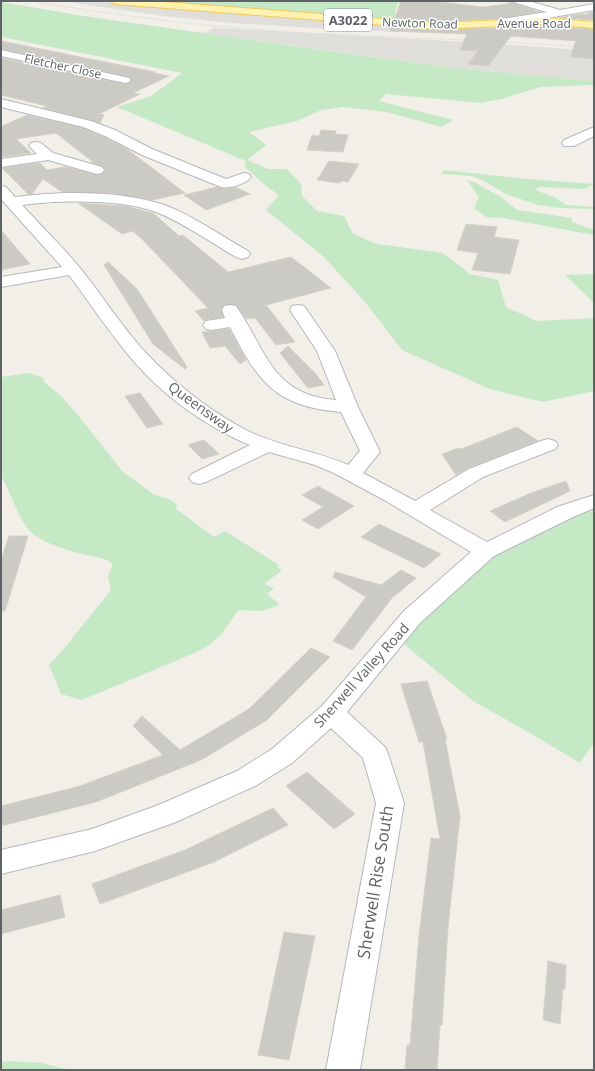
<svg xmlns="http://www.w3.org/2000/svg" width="595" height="1071" font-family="'Open Sans',sans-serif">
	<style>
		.industrial { fill: #e0deda }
		.green { fill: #c5e8c5 }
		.building { fill: #cccac5; stroke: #d6d1c6 }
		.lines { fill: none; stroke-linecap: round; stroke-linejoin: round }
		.street-casing { stroke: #b5b8bc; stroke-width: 2 }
		.secondary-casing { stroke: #b6babf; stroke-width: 2 }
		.primary-casing { stroke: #f2c960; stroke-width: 2 }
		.street { fill: #fff; fill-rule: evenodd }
		.secondary { fill: #fff; fill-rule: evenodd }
		.primary { fill: #fff2af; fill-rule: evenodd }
		.rail { stroke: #b6b7b8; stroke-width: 1.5; stroke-dasharray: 0.5 2.5; stroke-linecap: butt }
		.labels { text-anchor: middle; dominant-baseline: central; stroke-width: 3; stroke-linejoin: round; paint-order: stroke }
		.far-street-label { font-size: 12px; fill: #5f6368; stroke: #fff }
		.shield { fill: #fff; stroke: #8f9295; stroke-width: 1 }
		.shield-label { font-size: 13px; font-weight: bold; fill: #5f6368 }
		.street-label { font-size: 14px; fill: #5f6368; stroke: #fff }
		.near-street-label { font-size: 17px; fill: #5f6368; stroke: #fff }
	</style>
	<rect width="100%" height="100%" fill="#f1efe8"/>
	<g class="industrial">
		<path d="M61 1H93L155 8 414 26 411 31 406 32 346 30 232 23 163 16Z"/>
		<path d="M214 28 487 43 594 51V81L455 68 204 33Z"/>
	</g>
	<g class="green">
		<path d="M164 1H402L397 4 395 14 434 18 424 20 383 19Z"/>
		<path d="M1 2 83 16 337 52 455 68 594 81V85L540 87 505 98 481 103 386 94 379 101 453 120 442 127 386 112 343 107 321 110 297 121 249 132 266 145 247 160 268 169H287L301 184 302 196 317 211 344 216 353 234 377 244 443 253 470 274 498 280 506 307 537 321 594 318V391L543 402 490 389 402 350 365 302 324 257 266 210 279 195 266 186 244 166 246 161 117 107 151 96 182 73 1 37Z"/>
		<path d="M444 170 516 178 594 184 584 189 539 187 535 189 538 191 556 198 566 205 594 207V209L559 208 538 205 506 194 484 181 472 176 442 174Z"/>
		<path d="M467 180 476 183 501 197 517 210 572 218V222L594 230V235L503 218 486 217 474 208 479 197Z"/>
		<path d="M594 274V303L565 275Z"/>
		<path d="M29 373 43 378 45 383 61 396 78 415 122 471 153 494 171 500 178 506 175 508 214 537 225 531 279 565 277 567 282 570 264 584 274 588 267 594 279 604 277 606 262 611 238 610 222 634 209 645 197 652 82 700 61 694 49 665 62 651 111 590 108 576 113 564C105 558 97 557 87 555 70 551 44 544 31 532 17 518 12 493 1 476V377Z"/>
		<path d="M594 501V743L580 763 530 733 473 701 395 637 486 551Z"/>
		<path d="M9 1061 42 1063 69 1070H1V1062Z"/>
	</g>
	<g class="building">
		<path d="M401 1H430L483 7 508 4 509 1H512L516 4 540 12 496 19 436 22 395 18Z"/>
		<path d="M594 12V20L559 18 582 14 587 15 588 13Z"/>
		<path d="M547 26 594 29V59L570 57 576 41 511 36 488 66 468 64 478 51 460 50 467 34 390 31 391 27 436 30Z"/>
		<path d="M1 41 155 72 153 73 169 76 133 93 140 94 99 114 104 115 100 123 43 108 47 106 1 95V58L125 84 132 81 130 77 1 49Z"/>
		<path d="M27 115 83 128 104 137 127 149 185 193 152 200 112 193 62 192 43 179 32 194H28L2 168 40 163 47 170 66 167 97 175 103 174 105 169 102 166 91 162H93L56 133 16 139 31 153 1 157V124L2 126Z"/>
		<path d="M321 130 336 131 335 134 348 135 343 152 307 150 312 135 319 136Z"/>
		<path d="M329 161 359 164 348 182 341 181 340 183 317 180Z"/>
		<path d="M217 187 224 189 235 187 250 194 206 210 184 195Z"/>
		<path d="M78 203 125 206 153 213 179 236 183 235 228 272 291 257 331 288 266 305 295 342 276 345 255 318 246 319 236 305H224L221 309 223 317 206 320 204 321 195 311 208 308 140 237 132 231 122 234Z"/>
		<path d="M466 224 497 227 494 237 519 240 510 274 472 270 478 253 457 250Z"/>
		<path d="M1 230 30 264 1 270Z"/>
		<path d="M108 262 137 289 187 367 185 369 153 344 104 265Z"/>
		<path d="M229 329 246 360 240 364 225 346 210 348 202 332Z"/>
		<path d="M288 346 315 373 324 385 308 388 280 353Z"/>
		<path d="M140 393 163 424 147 428 125 396Z"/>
		<path d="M517 427 538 441 468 468 456 475 442 454 458 448 461 449Z"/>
		<path d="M204 440 219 454 202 459 188 445Z"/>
		<path d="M566 481 570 491 505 522 490 511 531 493Z"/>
		<path d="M318 486 354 506 318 529 302 520 323 507 302 495Z"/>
		<path d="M379 524 441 554 424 568 361 537Z"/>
		<path d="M9 536H28L5 611H1V560Z"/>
		<path d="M401 570 416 578 392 598 352 650 333 641 366 597 333 577 335 572 381 585Z"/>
		<path d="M311 648 330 657 267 720 201 760 96 802 1 826V806L80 786 163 755 133 726 142 716 180 750 249 709Z"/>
		<path d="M427 681 447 739H445L460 816 448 927 442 1025H440L437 1070H405L407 1045H410L419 936 431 838 440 839 423 742H419L401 684Z"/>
		<path d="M307 772 355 814 334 829 286 786Z"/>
		<path d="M273 808 288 825 214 862 100 904 92 884 185 850Z"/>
		<path d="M60 895 65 917 1 934V910Z"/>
		<path d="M284 932 315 936 289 1060 258 1055Z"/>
		<path d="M548 961 566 965 565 989 563 988 560 1024 543 1020Z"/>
	</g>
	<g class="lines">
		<g class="street-casing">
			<g id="street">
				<path d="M1 50 125 77 129 78 131 80 129 82 125 83 1 56Z"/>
				<path d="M1 99 91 121 115 130 152 149 226 179 244 173 249 174 251 177C246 184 229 189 221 187L142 155 105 136 83 127 1 107Z"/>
				<path d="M594 127V136L574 146H564L562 143 564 140Z"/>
				<path d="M36 142 41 143 53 153 102 167 104 170 102 173 97 174 48 160 1 167V159L37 154 29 146 31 143Z"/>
				<path d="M1 186 6 187 15 197C61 191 123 190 167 206 193 216 223 237 248 251L250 254 248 257 242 259 236 257C212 243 182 222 156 212 121 199 60 200 22 205 41 226 62 246 80 268 102 295 121 326 145 352 173 382 206 408 242 428 275 446 314 450 348 465L360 451 341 412C276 407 258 382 230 327L212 330 206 329 203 325 206 321 225 318 222 310 224 306 230 305 236 306C267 351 271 395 336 400L317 351 290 310 292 306 298 305 304 306 335 351 358 407 380 452 363 473 415 501 469 469 541 441 548 439 555 441 558 445 555 449 483 477 430 510 487 542 557 507 594 495V508L573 517 494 556 420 623 347 712 385 747 388 754 404 803 360 1070H326L376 803 363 758 331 728 292 763 257 785 176 822 95 851 1 874V850L92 829 156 806 237 771 272 749 322 706 404 611 471 552 386 501 334 473 315 465 269 452 206 482 199 484 192 482 189 478 192 474 250 445C206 427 162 395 131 358 109 332 90 303 69 275L1 287V277L62 267 1 199Z"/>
			</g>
		</g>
		<g class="secondary-casing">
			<path id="secondary" d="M514 1H529L560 10 594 4V10L524 22 497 24 496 22 497 20 501 19 547 12 516 3Z"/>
		</g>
		<g class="primary-casing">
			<path id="primary" d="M110 1H153L436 23 547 18 594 22V28L547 24 436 29 115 4Z"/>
		</g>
		<use href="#street" class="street"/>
		<use href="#secondary" class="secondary"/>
		<use href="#primary" class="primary"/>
		<path class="rail" d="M31 1C112 15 194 25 277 31 383 38 488 39 594 48"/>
	</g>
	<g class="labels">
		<g class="far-street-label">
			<text transform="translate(420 23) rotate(2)">Newton Road</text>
			<text x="534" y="23">Avenue Road</text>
			<text transform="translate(63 66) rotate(12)">Fletcher Close</text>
		</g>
		<rect class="shield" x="324" y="9" width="48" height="22" rx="3"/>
		<g class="shield-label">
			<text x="348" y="20">A3022</text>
		</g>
		<g class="street-label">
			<text transform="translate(201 407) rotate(36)">Queensway</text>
			<text transform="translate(361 675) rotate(-48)">Sherwell Valley Road</text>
		</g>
		<g class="near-street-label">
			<text transform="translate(375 882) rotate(-81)">Sherwell Rise South</text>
		</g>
	</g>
	<rect width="595" height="1071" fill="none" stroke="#5f6368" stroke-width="4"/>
</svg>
